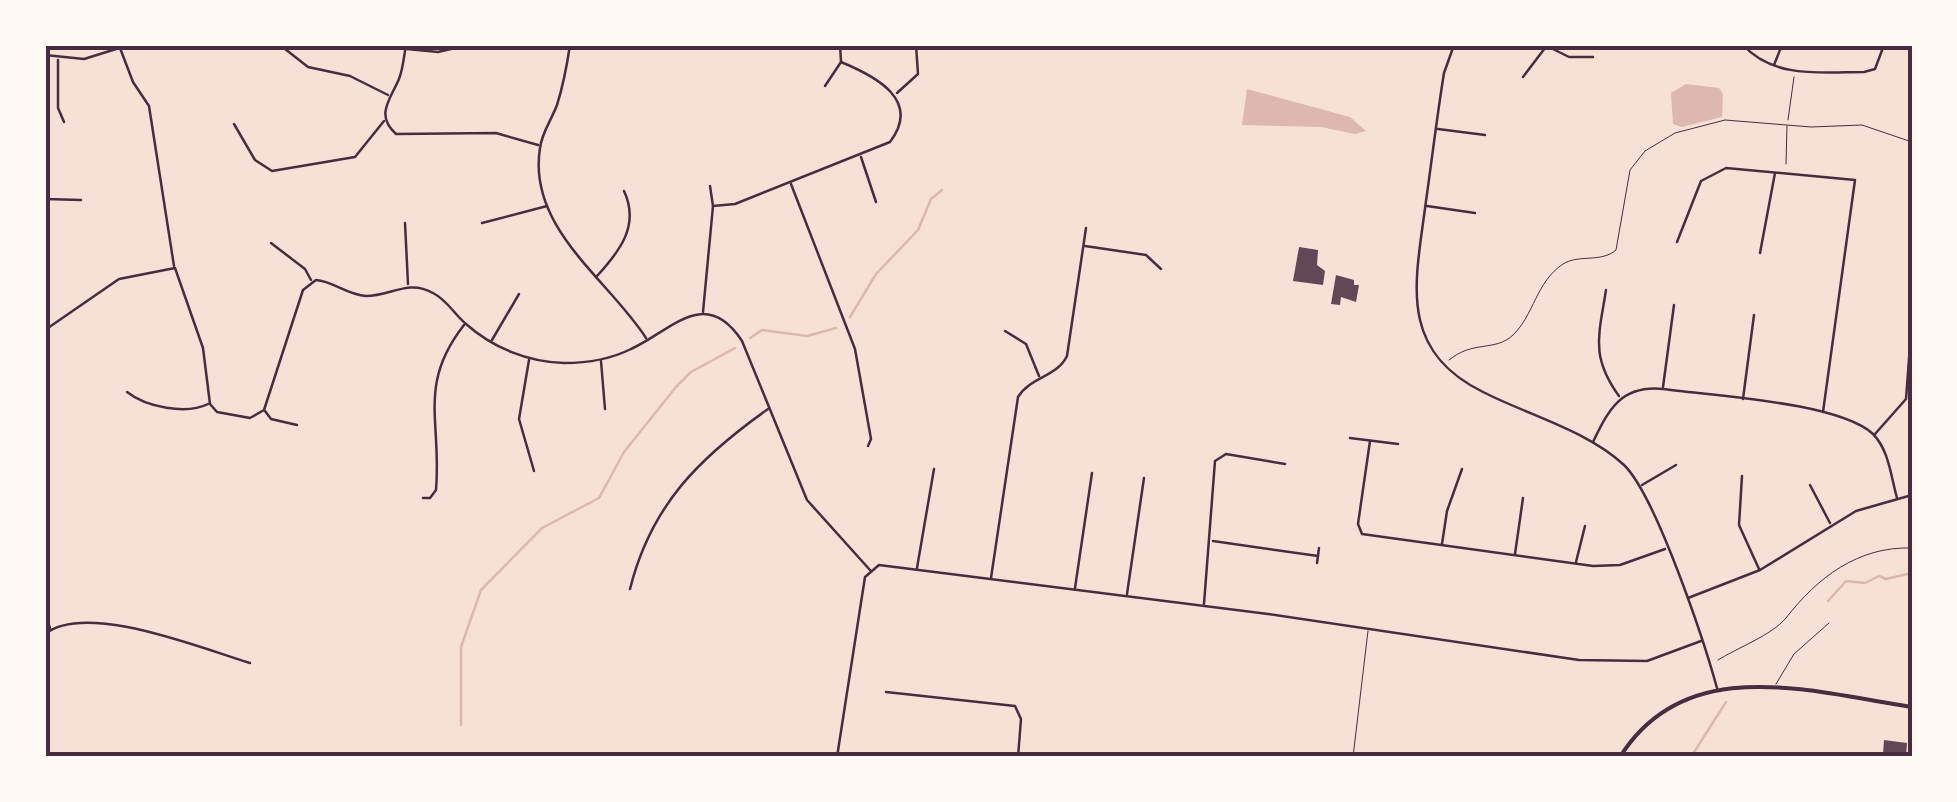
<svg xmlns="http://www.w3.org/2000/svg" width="1957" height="802" font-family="'Source Sans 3',sans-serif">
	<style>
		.water { fill: #dcb8b0 }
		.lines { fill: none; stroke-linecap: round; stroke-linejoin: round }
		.stream { stroke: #dcb8b0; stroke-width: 2.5 }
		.building { fill: #644757 }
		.path { stroke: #4a2c40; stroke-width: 1 }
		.service { stroke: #4a2c40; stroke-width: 1 }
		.minor { stroke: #4a2c40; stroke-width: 2.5 }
		.primary { stroke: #4a2c40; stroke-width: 4 }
		.neatline { fill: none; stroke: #4a2c40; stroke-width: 4 }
	</style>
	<rect width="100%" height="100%" fill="#f7e1d7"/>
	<g class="water">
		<path d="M1686 84 1719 88 1723 94 1722 117 1682 127 1673 124 1671 93Z"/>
		<path d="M1247 89 1350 117 1366 131 1355 134 1321 127 1242 125Z"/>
	</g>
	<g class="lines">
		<g class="stream">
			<path d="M850 317 876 274 918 230 931 199 942 190"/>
			<path d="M750 338 762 330 807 336 836 328"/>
			<path d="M1828 601 1846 581 1865 583 1879 576 1886 579 1912 573"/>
			<path d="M461 725V647L481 590 542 528 599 498 624 452 676 387 691 372 735 348"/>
			<path d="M1691 757 1726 702"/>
		</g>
	</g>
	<g class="building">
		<path d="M1299 247 1318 250 1317 265 1325 271 1323 285 1293 281Z"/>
		<path d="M1336 275 1354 280V285H1359L1356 302 1341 297 1340 305 1331 304Z"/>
		<path d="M1884 740 1907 743 1906 757 1883 754Z"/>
	</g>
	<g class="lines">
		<g class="path">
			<path d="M1788 120 1794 77"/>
			<path d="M1786 164 1787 126"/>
			<path d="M1912 244V279"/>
			<path d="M1449 360C1473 340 1495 352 1513 335 1534 315 1536 282 1563 264 1579 254 1601 263 1616 250L1630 170 1645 151 1675 133 1725 120 1811 127 1862 125 1912 142"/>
			<path d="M1718 660C1737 648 1772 635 1786 618 1817 578 1858 546 1912 548"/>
		</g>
		<g class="service">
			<path d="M1776 684 1794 654 1829 623"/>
			<path d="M1353 757 1368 631"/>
		</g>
		<g class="minor">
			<path d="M280 45 308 67 350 76 388 95"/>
			<path d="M406 45C404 56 403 69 399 79 390 100 375 115 396 134L496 133 538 145"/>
			<path d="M570 45C567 65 563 86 557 105 551 121 542 132 540 148 527 228 609 280 646 338"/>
			<path d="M1454 45 1444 73C1437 116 1432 159 1426 201 1416 280 1396 349 1483 392 1528 415 1586 430 1624 465 1656 496 1704 641 1717 688"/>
			<path d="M1545 45 1569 57H1593"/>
			<path d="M1743 45C1774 79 1822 72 1864 72L1875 69 1884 45"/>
			<path d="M120 48 133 82 149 106 174 266"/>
			<path d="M407 49 438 52 468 45"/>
			<path d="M45 55 84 59 129 45"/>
			<path d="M58 60V108L64 122"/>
			<path d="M1774 65 1782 45"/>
			<path d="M1523 77 1545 48"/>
			<path d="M825 86 841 62 840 45"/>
			<path d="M897 93 918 74 916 45"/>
			<path d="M234 124 255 160 272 171 355 157 384 121"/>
			<path d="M1438 129 1485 135"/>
			<path d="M861 157 876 202"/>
			<path d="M791 184 855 349 871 439 868 446"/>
			<path d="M45 199 81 200"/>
			<path d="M713 206 735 204 890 142C922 100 875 76 841 62"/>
			<path d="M1427 206 1475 213"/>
			<path d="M405 223 408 284"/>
			<path d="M482 223 547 206"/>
			<path d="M1677 242 1701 181 1726 168 1855 180 1823 412"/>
			<path d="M271 243 305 269 311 280"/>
			<path d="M1085 246 1146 255 1161 269"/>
			<path d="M1760 253 1775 173"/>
			<path d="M597 276C620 251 640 225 624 191"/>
			<path d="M1606 290C1599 335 1590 356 1619 396"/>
			<path d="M703 312 713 206 710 186"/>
			<path d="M45 330 119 279 175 268 203 348 210 404 217 412 250 418 264 410 303 290 316 280C333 281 347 295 366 296 391 296 408 279 433 293 447 300 454 314 466 324 493 348 528 362 564 363 586 363 611 359 631 349 671 331 705 285 742 341L807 500 870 570"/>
			<path d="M1005 331 1026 344 1039 376"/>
			<path d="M492 340 519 294"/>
			<path d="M529 360 519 419 534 471"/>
			<path d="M601 361 605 409"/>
			<path d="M1663 387 1674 305"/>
			<path d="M127 392C146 407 186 415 208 404"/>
			<path d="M1743 399 1754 315"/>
			<path d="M265 411 271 419 297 425"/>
			<path d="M1875 434 1906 399 1911 332"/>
			<path d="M1350 438 1398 444"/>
			<path d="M1370 441 1358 524 1362 534 1593 566 1620 565 1665 549"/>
			<path d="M1593 442C1609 409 1621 385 1663 389 1713 396 1838 402 1873 434 1889 450 1891 477 1897 498"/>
			<path d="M1742 476 1739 525 1759 569"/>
			<path d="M1642 485 1676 465"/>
			<path d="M1810 485 1830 523"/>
			<path d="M423 498H430L436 490C442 422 417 385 464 325"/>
			<path d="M1213 541 1318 556"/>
			<path d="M1442 544 1447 511 1462 469"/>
			<path d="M1515 554 1523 498"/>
			<path d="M1576 562 1585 526"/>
			<path d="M1317 563 1319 548"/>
			<path d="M917 568 934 469"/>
			<path d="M991 578 1018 397C1030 377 1057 377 1067 356L1086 228"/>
			<path d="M1075 588 1092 473"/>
			<path d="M630 589C651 505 699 458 768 409"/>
			<path d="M1127 594 1144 478"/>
			<path d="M1688 598 1760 570 1856 511 1912 495"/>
			<path d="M1204 604 1215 461 1226 454 1285 464"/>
			<path d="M45 614 50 628"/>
			<path d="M45 634C86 601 203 649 250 663"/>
			<path d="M886 692 1015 706 1021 719 1018 757"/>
			<path d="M837 757 865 577 879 565 1268 614 1579 660 1647 661 1701 641"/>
		</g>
		<path class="primary" d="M1620 757C1686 652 1811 692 1912 707"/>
	</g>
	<rect width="1957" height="802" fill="none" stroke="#fffaf5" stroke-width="95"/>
	<rect x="48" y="48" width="1862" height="706" class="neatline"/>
</svg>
